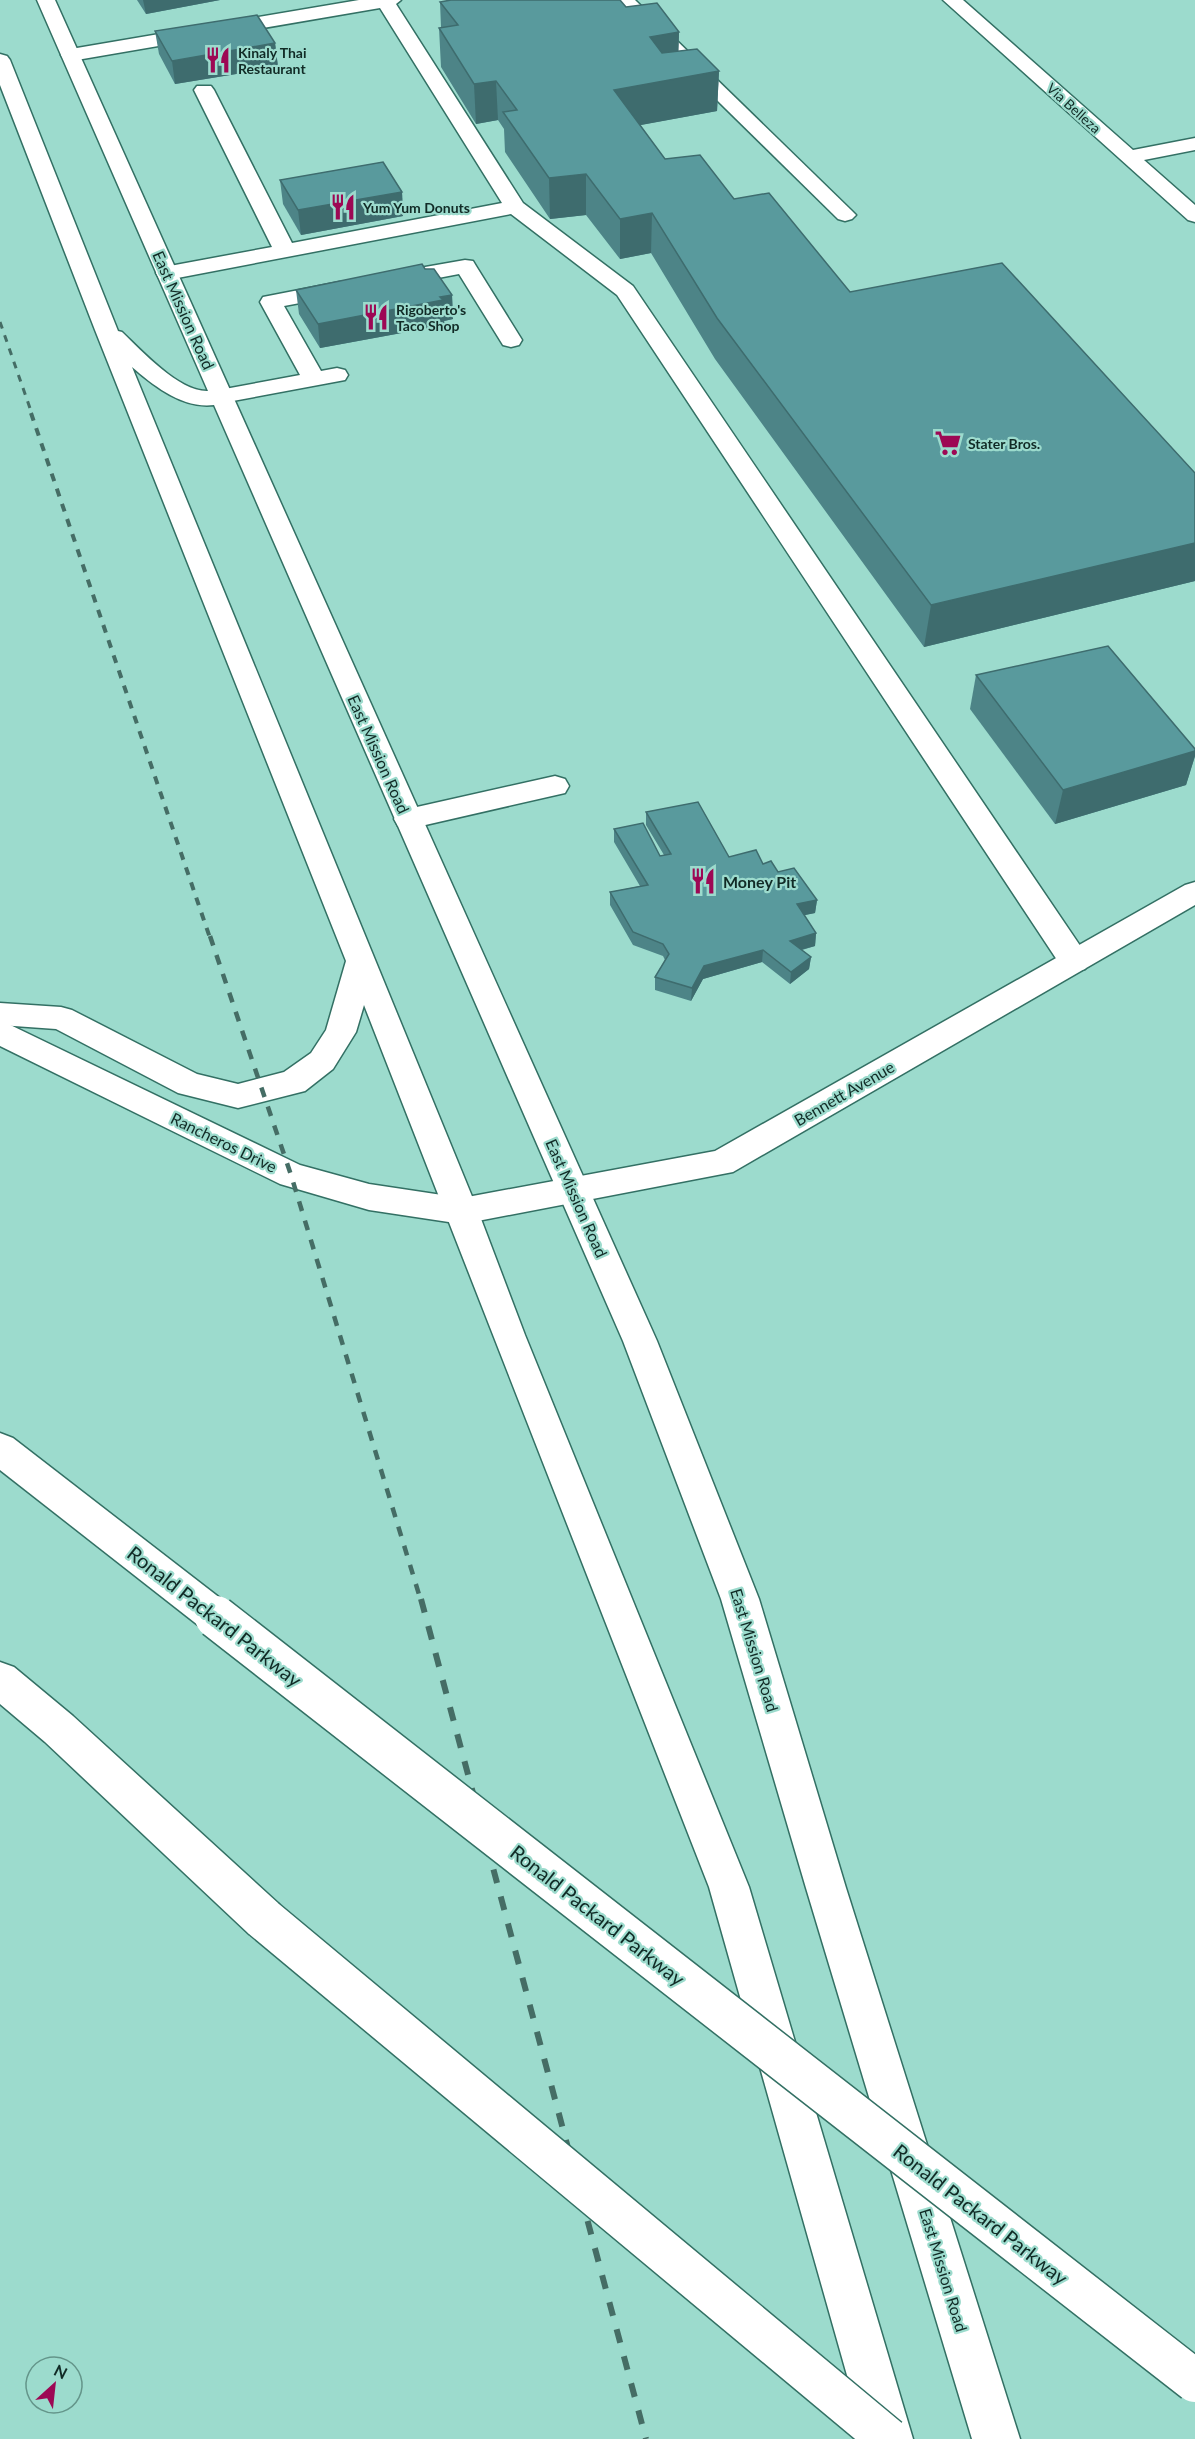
<svg xmlns="http://www.w3.org/2000/svg" width="1195" height="2439" font-family="Lato,sans-serif">
	<style>
		.lines { fill: none; stroke-linecap: round; stroke-linejoin: round }
		.service-casing { stroke: #337064; stroke-width: 3 }
		.minor-casing { stroke: #337064; stroke-width: 3 }
		.tertiary-casing { stroke: #337064; stroke-width: 3 }
		.primary-casing { stroke: #337064; stroke-width: 3 }
		.motorway-casing { stroke: #337064; stroke-width: 3 }
		.service { fill: #fff; fill-rule: evenodd }
		.minor { fill: #fff; fill-rule: evenodd }
		.tertiary { fill: #fff; fill-rule: evenodd }
		.primary { fill: #fff; fill-rule: evenodd }
		.motorway { fill: #fff; fill-rule: evenodd }
		.rail-far3 { stroke: #456d65; stroke-width: 3; stroke-dasharray: 7 7; stroke-linecap: butt }
		.rail-far2 { stroke: #456d65; stroke-width: 4; stroke-dasharray: 8 8; stroke-linecap: butt }
		.rail-far1 { stroke: #456d65; stroke-width: 4.5; stroke-dasharray: 10 10; stroke-linecap: butt }
		.rail { stroke: #456d65; stroke-width: 6; stroke-dasharray: 14 14; stroke-linecap: butt }
		.motorway-bridge-casing { stroke: #337064; stroke-width: 45; stroke-linecap: butt }
		.motorway-bridge { stroke: #fff; stroke-width: 42 }
		.wall { fill: #4d8487 }
		.shaded-wall { fill: #3e6c6e }
		.building { fill: #599a9d; stroke: #3e6c6e; stroke-width: 1.5 }
		.labels { text-anchor: middle; dominant-baseline: central; stroke-width: 4.5; stroke-linejoin: round; paint-order: stroke }
		.far-poi-label { font-size: 14px; font-weight: bold; fill: #112b26; stroke: #9cdbcd; text-anchor: start }
		.far-street-label { font-size: 14px; fill: #112b26; stroke: #9cdbcd }
		.street-label { font-size: 16px; fill: #112b26; stroke: #9cdbcd }
		.poi-label { font-size: 16px; font-weight: bold; fill: #112b26; stroke: #9cdbcd; text-anchor: start }
		.near-street-label { font-size: 20px; fill: #112b26; stroke: #9cdbcd }
	</style>
	<rect width="100%" height="100%" fill="#9cdbcd"/>
	<g class="lines">
		<g class="service-casing">
			<g id="service">
				<path d="M359 0H401L396 4 523 203 633 286 1085 953 1089 961 1085 969 1074 972 1063 969 617 295 511 214 167 280 159 278 156 273 159 268 272 247 194 90 197 86H211L214 90 292 243 502 203 380 8 71 61 64 59 61 55 64 51 71 49Z"/>
				<path d="M615 0H635L852 211 856 215 852 219 845 221 838 219Z"/>
				<path d="M465 260 473 261 476 266 522 340 519 345 511 347 503 345 459 274 391 287 383 285 380 280 383 275 391 273Z"/>
				<path d="M340 282 348 284 351 289 348 294 284 306 321 371 337 368 345 370 348 375 345 380 222 403 214 401 210 396 214 391 300 375 260 302 263 297Z"/>
				<path d="M555 776 565 779 569 786 565 793 408 829 398 826 394 819 398 812 408 809Z"/>
			</g>
		</g>
		<g class="minor-casing">
			<path id="minor" d="M943 0H963L1133 150 1195 138V150L1144 160 1195 205V222L1188 220Z"/>
		</g>
		<g class="tertiary-casing">
			<path id="tertiary" d="M1195 882V905L733 1172 462 1224 369 1210 280 1184 0 1046V1020L300 1165 369 1184 462 1198 715 1151 1185 885Z"/>
		</g>
		<g class="primary-casing">
			<path id="primary" d="M37 0H55L657 1341 759 1599 846 1888 1020 2439H972L806 1888 721 1599 623 1341 214 405C183 409 154 386 132 367L478 1211 525 1335 749 1887 913 2439H865L709 1887 364 1005 356 1032 333 1069 305 1091 238 1108 178 1093 56 1029 0 1025V1003L61 1007 72 1010 197 1074 238 1084 284 1072 311 1053 326 1030 346 961 95 330 0 85V54L7 56 10 60 118 331 122 332C142 351 179 392 208 391Z"/>
		</g>
		<g class="motorway-casing">
			<g id="motorway">
				<path d="M0 1433 13 1438 229 1605 235 1617 229 1629 216 1634 203 1629 0 1470Z"/>
				<path d="M0 1662 14 1667 73 1716 279 1904 285 1919 279 1934 264 1940 249 1934 45 1742 0 1704Z"/>
			</g>
		</g>
		<use href="#service" class="service"/>
		<use href="#minor" class="minor"/>
		<use href="#tertiary" class="tertiary"/>
		<use href="#primary" class="primary"/>
		<use href="#motorway" class="motorway"/>
		<path class="rail-far3" d="M0 322 32 414"/>
		<path class="rail-far2" d="M31 413 210 938"/>
		<path class="rail-far1" d="M210 936 291 1175 421 1601"/>
		<path class="rail" d="M421 1599 646 2439"/>
		<g class="motorway-bridge-casing">
			<g id="motorway-bridge">
				<path d="M216 1617 1195 2381"/>
				<path d="M264 1919 888 2439"/>
			</g>
		</g>
		<use href="#motorway-bridge" class="motorway-bridge"/>
	</g>
	<g class="wall">
		<path d="M137 0H220L146 14Z"/>
		<path d="M440 2 626 7 679 32 678 51 719 71 717 111 640 125 665 159 734 199 850 292 1195 473V581L924 647 715 359 651 253 620 259 586 215 550 219 505 152 504 129 498 120 476 124 441 67 439 28 441 27Z"/>
		<path d="M155 31 275 43 278 67 175 84 159 54Z"/>
		<path d="M280 180 402 192 403 216 301 235 283 204Z"/>
		<path d="M425 269 452 295 453 319 444 321 445 325 320 348 299 314 296 290Z"/>
		<path d="M976 675 1195 749V756L1186 785 1055 824 970 709Z"/>
		<path d="M646 812 729 857 763 864 778 872 817 900 815 913 804 915 816 933 815 946 802 950 811 957 809 969 790 984 762 962 703 979 691 1001 655 990V977L665 960 663 956 633 945 610 905V892L640 886 614 842V829L660 856 664 855 646 825Z"/>
	</g>
	<g class="shaded-wall">
		<path d="M143 0H220L146 14Z"/>
		<path d="M679 32 678 71 649 76 650 37Z"/>
		<path d="M275 43 278 67 175 84 172 61Z"/>
		<path d="M719 71 717 111 614 130V90Z"/>
		<path d="M496 81 498 120 476 124 474 84Z"/>
		<path d="M586 174V215L550 219 549 178Z"/>
		<path d="M402 192 403 216 301 235 298 210Z"/>
		<path d="M652 213 651 253 620 259V219Z"/>
		<path d="M452 295 453 319 444 321 445 325 320 348 318 324Z"/>
		<path d="M1195 543V581L924 647 931 605Z"/>
		<path d="M1195 751V756L1186 785 1055 824 1063 790Z"/>
		<path d="M817 900 815 913 796 917 797 904Z"/>
		<path d="M816 933 815 946 789 953 790 941Z"/>
		<path d="M763 950 762 962 703 979 691 1001 692 988 704 966Z"/>
		<path d="M811 957 809 969 790 984 791 972Z"/>
	</g>
	<g class="building">
		<path d="M451 0H620L626 7 657 3 679 32 650 37 662 53 697 49 719 71 614 90 665 159 700 155 734 199 769 193 850 292 1002 263 1195 473V543L931 605 717 318 652 213 620 219 586 174 549 178 503 112 517 110 496 81 474 84 439 28 458 25 440 2Z"/>
		<path d="M257 15 275 43 172 61 155 31Z"/>
		<path d="M383 162 402 192 298 210 280 180Z"/>
		<path d="M422 264 425 269H434L452 295 440 297 443 300 318 324 296 290Z"/>
		<path d="M1108 646 1195 749V751L1063 790 976 675Z"/>
		<path d="M698 802 729 857 756 850 763 864 771 861 778 872 794 868 817 900 797 904 816 933 790 941 811 957 791 972 763 950 704 966 692 988 655 977 669 954 663 944 633 932 610 892 648 885 614 829 643 823 660 856 671 854 646 812Z"/>
	</g>
	<defs>
		<g id="restaurant-bare" transform="scale(2.07)"><path d="M-5-6h1v4h1v-4h1v4h1v-4h1v5L-1.5 .5V6h-2V.5L-5-1ZM5-6V6H3V1.5H1.5Q1.5-4 5-6Z" fill="#9d0854" stroke="#9cdbcd" stroke-width="2.5" paint-order="stroke"/></g>
		<g id="supermarket-bare" transform="scale(2.07)"><path d="M-6-5.5h2.5l.6 2H6L4.5 2H-2.5L-4.4-4H-6ZM-1.5 3.2a1.3 1.3 0 1 0 .1 0ZM3 3.2a1.3 1.3 0 1 0 .1 0Z" fill="#9d0854" stroke="#9cdbcd" stroke-width="2.5" paint-order="stroke"/></g>
	</defs>
	<g fill-rule="evenodd">
		<use href="#restaurant-bare" x="218" y="60"/>
		<use href="#restaurant-bare" x="343" y="207"/>
		<use href="#restaurant-bare" x="376" y="317"/>
		<use href="#supermarket-bare" x="948" y="443"/>
		<use href="#restaurant-bare" x="703" y="881"/>
	</g>
	<g class="labels">
		<g class="far-poi-label">
			<text x="238" y="52">Kinaly Thai<tspan x="238" dy="16">Restaurant</tspan></text>
			<text x="363" y="207">Yum Yum Donuts</text>
			<text x="396" y="309">Rigoberto's<tspan x="396" dy="16">Taco Shop</tspan></text>
			<text x="968" y="443">Stater Bros.</text>
		</g>
		<g class="far-street-label">
			<text transform="translate(1074 108) rotate(42)">Via Belleza</text>
		</g>
		<g class="street-label">
			<text transform="translate(184 310) rotate(66)">East Mission Road</text>
			<text transform="translate(379 754) rotate(66)">East Mission Road</text>
			<text transform="translate(844 1093) rotate(-30)">Bennett Avenue</text>
			<text transform="translate(224 1142) rotate(26)">Rancheros Drive</text>
			<text transform="translate(577 1198) rotate(66)">East Mission Road</text>
			<text transform="translate(755 1650) rotate(73)">East Mission Road</text>
			<text transform="translate(944 2270) rotate(73)">East Mission Road</text>
		</g>
		<g class="poi-label">
			<text x="723" y="881">Money Pit</text>
		</g>
		<g class="near-street-label">
			<text transform="translate(215 1616) rotate(38)">Ronald Packard Parkway</text>
			<text transform="translate(598 1915) rotate(38)">Ronald Packard Parkway</text>
			<text transform="translate(981 2214) rotate(38)">Ronald Packard Parkway</text>
		</g>
	</g>
	<g transform="translate(54 2385) rotate(27)"><circle r="28" fill="#9cdbcd" stroke="#64958a" stroke-width="1.5"/>
	<path d="M0-4.5L10 22L0 15L-10 22Z" fill="#9d0854"/>
	<text y="-9" font-size="16" font-weight="bold" text-anchor="middle" fill="#112b26">N</text>
	</g>
</svg>
